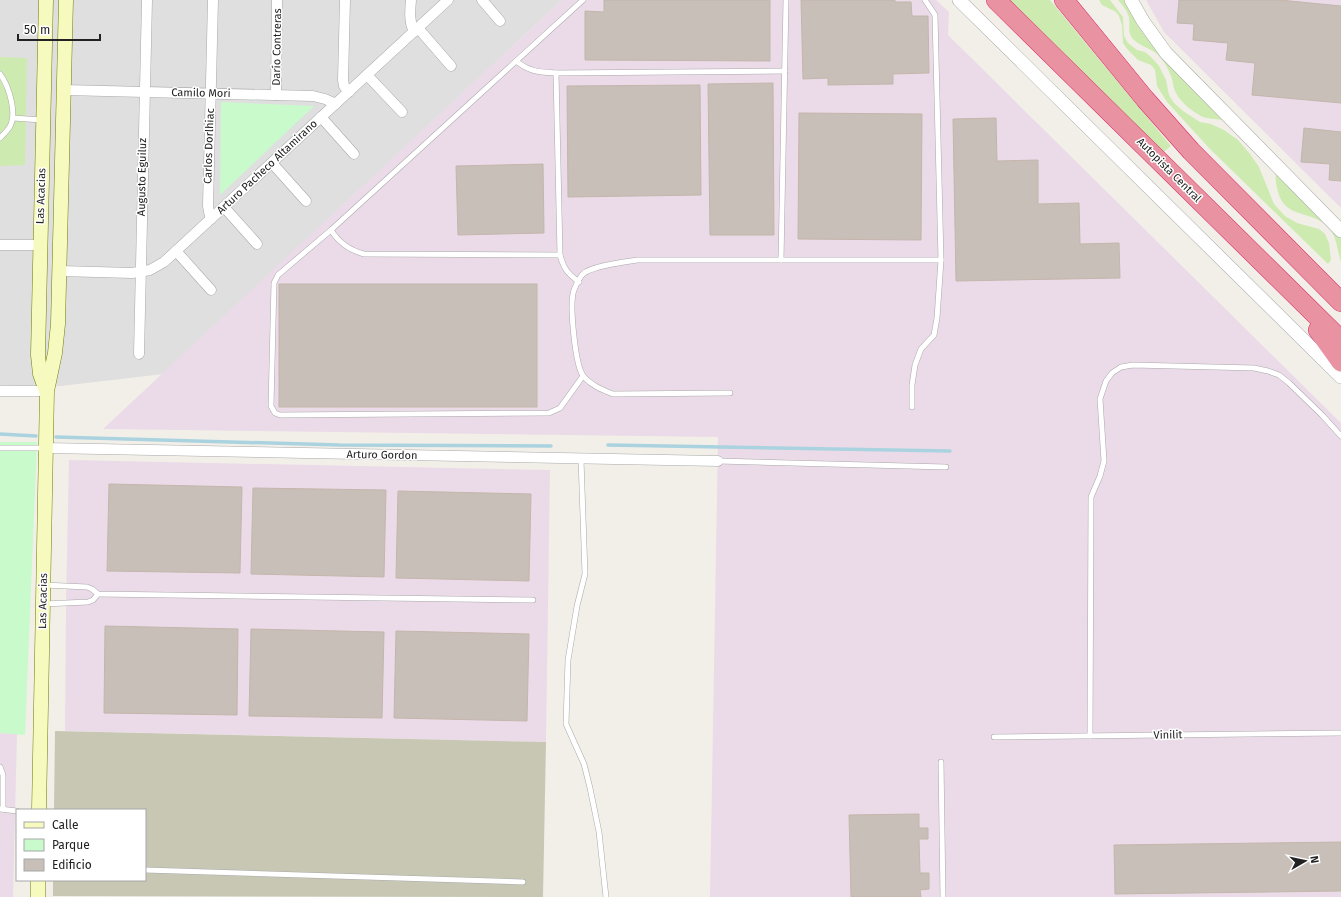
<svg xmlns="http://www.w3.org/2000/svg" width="1341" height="897" font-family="'Fira Sans',sans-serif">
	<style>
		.residential { fill: #e0dfdf }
		.industrial { fill: #ebdbe8 }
		.construction { fill: #c7c7b4 }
		.grass { fill: #cdebb0 }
		.park { fill: #c8facc }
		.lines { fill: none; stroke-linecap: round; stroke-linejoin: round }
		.stream { stroke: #aad3df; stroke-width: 3.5 }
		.building { fill: #c7bfb8; stroke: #c4b6ab }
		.service-casing { stroke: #a9a9a9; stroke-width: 6 }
		.minor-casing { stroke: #a9a9a9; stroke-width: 11 }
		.tertiary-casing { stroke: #a9a9a9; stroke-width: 14 }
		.secondary-casing { stroke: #707d05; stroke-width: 15 }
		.motorway-casing { stroke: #dc2a67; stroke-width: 20 }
		.service { stroke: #fff; stroke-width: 5 }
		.minor { stroke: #fff; stroke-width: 10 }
		.tertiary { stroke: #fff; stroke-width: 13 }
		.secondary { stroke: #f7fabf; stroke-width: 14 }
		.motorway { stroke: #e892a2; stroke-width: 19 }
		.labels { text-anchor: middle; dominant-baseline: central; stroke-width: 3; stroke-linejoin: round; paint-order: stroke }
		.street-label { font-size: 11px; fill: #222; stroke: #fff }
	</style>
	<rect width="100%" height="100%" fill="#f2efe9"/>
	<path class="residential" d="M0 0H562L163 374 61 386 0 385Z"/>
	<g class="industrial">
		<path d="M562 0H936L949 12 948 35 1341 423V897H710L718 437 103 429Z"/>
		<path d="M1146 0H1341V208L1164 32Z"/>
		<path d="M69 460 550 470 546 742 65 731 66 603Z"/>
		<path d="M0 733 17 734 13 897H0Z"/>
	</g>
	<path class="construction" d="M55 731 546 742 543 897 53 896V880H145V810H54Z"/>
	<g class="grass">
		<path d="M1010 0H1050L1171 146 1162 153Z"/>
		<path d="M1099 0H1110L1123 17 1124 36 1128 43 1137 50 1145 52 1151 57 1159 66 1166 80 1169 95 1174 103 1183 111 1200 122 1211 124 1224 130 1238 140 1250 154 1259 167 1274 204 1285 216 1297 223 1319 229 1325 234 1329 243 1331 260 1328 264 1210 149 1167 102 1157 86 1155 70 1151 65 1138 60 1128 50 1123 43 1122 25 1119 16 1116 12 1102 5Z"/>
		<path d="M1118 0H1125L1225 121C1218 118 1208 120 1201 116 1192 111 1181 103 1176 93 1173 88 1173 81 1171 76 1168 68 1164 61 1158 55 1151 48 1134 44 1131 36 1128 31 1130 23 1129 18 1128 11 1122 5 1118 0Z"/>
		<path d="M0 57 27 58 25 165 0 166Z"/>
		<path d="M1276 171 1341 236V262C1337 250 1337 236 1328 227 1312 210 1285 219 1278 192 1276 185 1275 178 1276 171Z"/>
	</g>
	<g class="park">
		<path d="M221 102 314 106 220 195Z"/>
		<path d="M0 442H37L25 735 0 733Z"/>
	</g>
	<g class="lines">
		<g class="stream">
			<path d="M0 434 36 436"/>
			<path d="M56 437 339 445 551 446"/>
			<path d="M608 445 950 451"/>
		</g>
	</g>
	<g class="building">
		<path d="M604 0H770V61L585 60V11L604 12Z"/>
		<path d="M801 0H895V2H911L912 16H928L929 73 893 74V84L828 85V78L803 79Z"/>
		<path d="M1179 0H1280L1341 6V103L1252 95 1255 63 1226 60 1228 43 1193 40 1194 24 1177 23Z"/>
		<path d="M773 83 774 235H710L708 84Z"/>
		<path d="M700 85 701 195 568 197 567 86Z"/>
		<path d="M799 113 922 114 921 240 798 239Z"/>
		<path d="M996 118 997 161 1038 160V204L1079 203 1080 244 1119 243 1120 278 956 281 953 119Z"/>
		<path d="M1304 128 1341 132V181L1329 180 1330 164 1301 162Z"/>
		<path d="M543 164 544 233 458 235 456 166Z"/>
		<rect x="279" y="284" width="258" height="123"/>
		<path d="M109 484 242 487 240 573 107 571Z"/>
		<path d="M253 488 386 490 384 577 251 574Z"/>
		<path d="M398 491 531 494 529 581 396 578Z"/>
		<path d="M105 626 238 629 237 715 104 713Z"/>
		<path d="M251 629 384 632 382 718 249 716Z"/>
		<path d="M396 631 529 634 527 721 394 718Z"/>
		<path d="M919 814V828H928V839H919L920 873H929V889L920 890 921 897H851L849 815Z"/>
		<path d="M1341 842V891L1115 894 1114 845Z"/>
	</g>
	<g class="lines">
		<g class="service-casing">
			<g id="service">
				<path d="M583 0 331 230 278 275 274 283 271 406 275 413 280 415 549 413 560 408 583 376"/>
				<path d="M516 61C530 72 539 72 556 73L785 71"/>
				<path d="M556 73 560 255C564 269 567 273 579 282"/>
				<path d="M0 74C9 86 18 115 9 128 6 132 3 135 0 138"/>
				<path d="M13 118 42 120"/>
				<path d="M331 230C339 243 349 250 364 254L560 255"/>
				<path d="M781 260 786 0"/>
				<path d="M730 393 613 394C603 390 592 386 584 377 575 367 569 303 574 290 576 285 580 277 583 274 591 266 625 262 637 260H941"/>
				<path d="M912 407V385L915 365 921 349 934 335 937 318 941 260 935 15 925 0"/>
				<path d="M0 448H45"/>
				<path d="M581 459 585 574 577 606 568 660 566 724 584 764 590 788 599 832 606 897"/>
				<path d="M718 461 946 467"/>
				<path d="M44 585 87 587 92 589 98 594 533 600"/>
				<path d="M44 604 88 602 93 600 98 594"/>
				<path d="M1090 736 1091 497 1100 476 1104 461 1100 399 1106 381 1112 373 1121 367 1133 365 1254 368 1268 371 1279 375 1289 383 1322 415 1341 436"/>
				<path d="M994 737 1341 733"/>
				<path d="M941 762 943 897"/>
				<path d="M0 767 3 775V809"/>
				<path d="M0 809 17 811"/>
				<path d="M145 870 523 882"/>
			</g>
		</g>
		<g class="minor-casing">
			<g id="minor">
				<path d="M345 0 343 80 344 86 349 92"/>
				<path d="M411 0C410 11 409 22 414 32"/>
				<path d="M482 0 500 21"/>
				<path d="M418 28 451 66"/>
				<path d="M367 75 402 112"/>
				<path d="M64 90 313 96 325 99 336 104"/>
				<path d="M276 95 277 0"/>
				<path d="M321 117 354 154"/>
				<path d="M272 163 306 201"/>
				<path d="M224 207 257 244"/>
				<path d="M211 219 209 212 208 206 213 0"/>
				<path d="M0 245H40"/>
				<path d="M176 251 211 290"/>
				<path d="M60 271 132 273 150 270 164 262 448 0"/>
				<path d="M139 354 147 0"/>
				<path d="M0 391H47"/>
				<path d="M46 448 718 461"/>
			</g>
		</g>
		<g class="tertiary-casing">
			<g id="tertiary">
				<path d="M959 0 1341 377"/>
				<path d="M1131 0 1143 21 1166 53 1341 231"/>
			</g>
		</g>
		<g class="secondary-casing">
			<g id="secondary">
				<path d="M46 0 38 355 40 374 46 391"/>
				<path d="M39 810 47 391 55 353 58 324 66 0"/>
				<path d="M38 897V880"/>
			</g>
		</g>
		<g class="motorway-casing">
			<g id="motorway">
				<path d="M996 0 1341 340"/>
				<path d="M1064 0 1145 99 1191 151 1341 302"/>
				<path d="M1318 330 1341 362"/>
			</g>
		</g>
		<use href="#service" class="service"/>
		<use href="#minor" class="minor"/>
		<use href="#tertiary" class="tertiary"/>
		<use href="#secondary" class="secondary"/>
		<use href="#motorway" class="motorway"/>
	</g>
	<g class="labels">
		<g class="street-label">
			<text transform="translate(277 47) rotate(-89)">Darío Contreras</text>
			<text transform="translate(201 93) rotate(1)">Camilo Mori</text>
			<text transform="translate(209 146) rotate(-88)">Carlos Dorlhiac</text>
			<text transform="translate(267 167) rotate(-43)">Arturo Pacheco Altamirano</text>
			<text transform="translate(1169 170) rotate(45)">Autopista Central</text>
			<text transform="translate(142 177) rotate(-89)">Augusto Eguiluz</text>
			<text transform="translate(41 196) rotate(-88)">Las Acacias</text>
			<text transform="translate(382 455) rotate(1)">Arturo Gordon</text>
			<text transform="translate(43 601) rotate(-89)">Las Acacias</text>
			<text transform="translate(1168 735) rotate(-1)">Vinilit</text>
		</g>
	</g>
	<rect x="16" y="809" width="130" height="72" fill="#ffffff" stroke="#a7a7a7"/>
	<rect x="24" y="822" width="20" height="6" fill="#f7fabf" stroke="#a7a7a7"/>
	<text x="52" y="829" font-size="12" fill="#222222">Calle</text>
	<rect x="24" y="839" width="20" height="12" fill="#c8facc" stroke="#a7a7a7"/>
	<text x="52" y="849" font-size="12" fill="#222222">Parque</text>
	<rect x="24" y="859" width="20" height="12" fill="#c7bfb8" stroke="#a7a7a7"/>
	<text x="52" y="869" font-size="12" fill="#222222">Edificio</text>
	<g transform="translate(1305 861) rotate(81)" stroke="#ffffff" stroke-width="3" paint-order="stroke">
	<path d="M0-3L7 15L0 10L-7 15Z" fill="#222222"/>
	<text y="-6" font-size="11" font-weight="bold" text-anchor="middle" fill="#222222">N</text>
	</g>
	<path d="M18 34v6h82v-6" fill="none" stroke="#222222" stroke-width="2"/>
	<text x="24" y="34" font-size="12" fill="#222222" stroke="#ffffff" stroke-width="3" paint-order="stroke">50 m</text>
</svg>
